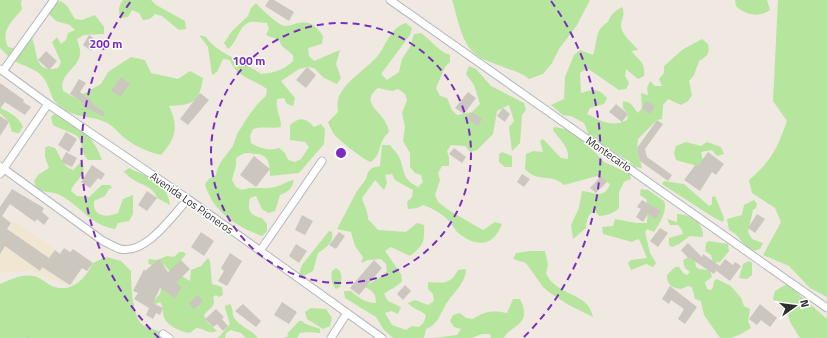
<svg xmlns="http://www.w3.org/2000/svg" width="827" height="338" font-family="'Titillium Web',sans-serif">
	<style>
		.education { fill: #f0e6d1 }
		.green { fill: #b6e59e }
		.building { fill: #cbc7bf }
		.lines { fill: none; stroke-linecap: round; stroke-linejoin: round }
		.street-casing { stroke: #b4b7c1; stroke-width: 9 }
		.path { stroke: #c9c9c9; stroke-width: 1.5; stroke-dasharray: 3 2; stroke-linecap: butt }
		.street { stroke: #fff; stroke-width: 7 }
		.ring { fill: none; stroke: #7b2cbf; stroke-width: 2; stroke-dasharray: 7 5 }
		.labels { text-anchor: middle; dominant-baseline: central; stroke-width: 3; stroke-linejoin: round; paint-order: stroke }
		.street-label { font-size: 11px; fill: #2e2e2e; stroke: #fff }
		.centre { fill: #7b2cbf; stroke: #fff; stroke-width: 2 }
		.ring-label { font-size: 12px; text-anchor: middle; font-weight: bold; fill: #7b2cbf; stroke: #fff; stroke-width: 3; stroke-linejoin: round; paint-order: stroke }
	</style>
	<rect width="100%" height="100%" fill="#efe9e1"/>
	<path class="education" d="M14 221 82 268 71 286 66 285 33 271 3 272 0 275V236L8 230Z"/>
	<g class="green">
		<path d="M0 0H22L21 2 22 9C13 21 0 30 8 47L16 49 26 39 32 38C38 53 34 74 58 68L61 62 52 42 57 37 61 44 66 40 68 33 75 30 70 25 56 21 46 11 47 4 61 1 67 6 75 19 82 20 95 15 104 27V34L84 35 77 39C78 44 81 50 80 55 77 70 59 73 63 91L76 98 101 84 108 72 131 57 145 60 151 73 178 79 190 71 203 78C199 103 193 105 169 106 179 127 176 138 161 155 147 152 133 145 122 136 118 132 114 127 109 124 95 115 77 119 63 109 48 98 52 88 42 76 35 68 22 66 13 60 8 57 5 52 0 48Z"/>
		<path d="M123 0H151L156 5 185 21 186 29 179 30 162 16 155 14 150 19 143 20 139 13 132 10 128 17 121 18C118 11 118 7 123 0Z"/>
		<path d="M452 0H590L577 25 559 49 552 63 543 74 529 79C519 71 512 71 501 66 494 63 484 61 478 56 461 45 458 18 452 0Z"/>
		<path d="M735 0H767L770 10C758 18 745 15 736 6Z"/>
		<path d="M778 0H827V297L810 288 789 266 763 255 781 222 775 208 752 193 749 180C772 160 777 149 787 121L773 101Z"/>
		<path d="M256 3C260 8 278 25 285 26 289 26 294 24 298 23 310 20 317 27 323 36L322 44 308 48 309 56 314 61 340 50 336 64 341 78 337 84 324 78 314 68 307 67 299 69 281 81 295 98 293 106 287 104 284 98 277 99C275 109 281 116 281 127 271 129 263 126 253 129L250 136 251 143C260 149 269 151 279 148L285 153 288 160 295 162 301 159 309 147 305 142 290 140V125C300 116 306 118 314 127L321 124 325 129 324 144 299 173 270 176C270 165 269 155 257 154 246 153 246 151 236 158V165L232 180 236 187 242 190C253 186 264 190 275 187 283 185 286 181 294 180 292 189 288 192 280 195L275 211 268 213 262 209 256 196 250 198C247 210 250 216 262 218L267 224V231L262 236C237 227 212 211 205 184L209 179 216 175C218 162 226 156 233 146 235 141 236 135 239 131 247 118 254 106 266 96L267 89C254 79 235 77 230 60L223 59 217 72 212 75 208 47 199 35 206 37C216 53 245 62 261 74 274 73 284 70 293 61V55L282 46 279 40 266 35 269 29 267 23C262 23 255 21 250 22 238 26 238 42 228 49L224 43 232 31 248 16 251 8Z"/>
		<path d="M622 7C626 16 621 17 621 26 622 36 632 42 638 50L631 51C639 60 646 63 644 76L638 79 626 69 625 76 629 83 626 89 619 90 587 68 580 73 581 93C592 89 599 88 607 98L604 104 590 108 587 114C601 121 612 128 627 120L628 114 623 108V101L630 103 638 113 642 108 641 93 648 95 647 88 650 81 655 86H662L659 79 664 73V66L682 50 702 39 708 44C710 53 708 56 699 61L694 75 689 81 692 95 688 101 681 105 668 99 663 105 662 119 657 120 638 139 637 148 642 168 635 167 630 162 590 138 584 123 571 116 563 115 551 105 564 99 565 77 574 55 580 50 593 55C598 42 594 30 608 22 611 14 615 11 622 7Z"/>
		<path d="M406 23 412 28 410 35 381 74 387 80 399 72 402 59 410 47 414 34 421 33C431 40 439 52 450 55V62L445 67 436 88 440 96 447 98 452 110 457 115 472 112 480 104 474 85 466 74 469 66 476 69 491 86 524 103 526 110 522 115 520 143 512 151 509 127 514 121 509 105 497 111 493 134 477 150 470 152 465 146 451 145 447 151 449 158V166H442L438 173 440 180 435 195 438 202 450 211 483 230 495 222 502 224C493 248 475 247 457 232 454 228 451 223 447 219 441 213 432 208 423 205L417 208 408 209 407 202 412 197 413 190 395 180 392 174 385 175 387 183 384 190 375 180 362 198C364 206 368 211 368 219L378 230 406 232 417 223 424 225C425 242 423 246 410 256L391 247 385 251 401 274 402 281C397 287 390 289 384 294L388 301 401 307 398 314 391 311 385 313 392 325 406 330 412 326 419 327 424 322 426 315C420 310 413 309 408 303L415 300 428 305 434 301 433 294 428 289V282C443 283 450 285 458 270L466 269C466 284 452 293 445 306 439 316 438 324 426 329L424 338H393L384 330 376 317 345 298 344 291H351C359 298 365 303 376 303 376 294 373 291 365 287 372 281 380 279 387 271L386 264 381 259 368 260 361 263 363 257 355 246 351 232 337 229 357 191 366 179 368 172 372 168 380 166 382 145H390C392 148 396 152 398 155 406 170 400 178 418 187L423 182 421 175 415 173 410 167V153L403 141 405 127 402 113 407 100 405 94 398 89 392 91 378 88C363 100 374 107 382 117 386 122 388 127 389 132 376 144 383 153 371 162 365 161 337 139 334 134 331 130 330 126 328 122L338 112C337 104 337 98 342 91 350 78 366 69 377 57 387 44 390 28 406 23Z"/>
		<path d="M0 108C8 111 20 118 23 127L19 133 12 132 9 122 0 113Z"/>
		<path d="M57 112C63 119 71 121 78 126 89 134 98 148 102 160H88C79 150 84 145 78 137 76 134 58 128 53 125L51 117Z"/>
		<path d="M554 127 565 129 584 139 588 145 604 162 630 174 631 179 624 182 619 192V208C615 213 605 216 599 216L595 211C587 214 587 220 586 228L573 239 571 225 579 208 582 191C592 191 604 201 610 184L597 176 564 185C552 173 537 183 525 169L526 154 533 151 543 152 540 141 543 139 561 158 568 159C570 147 558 138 553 130Z"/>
		<path d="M686 142 701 146 707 142 721 147 724 154 717 156 712 150 701 152 703 160 701 167 676 160 674 153 676 146Z"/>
		<path d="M48 146 55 148C61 157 62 166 73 170L80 163 83 164C87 175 74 181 71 191L77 196 89 197 102 185H110L112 188 109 189 105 196 94 201C92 217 107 218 118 213L123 199 133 195V214L129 221 118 223 115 229C90 225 81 206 60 195 50 190 37 195 34 181L38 175 49 168 45 157V148Z"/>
		<path d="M502 152 512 156V167H505L499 162V154Z"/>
		<path d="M129 168C147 177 167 181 170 205L157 198C153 185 139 185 131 178 127 176 127 173 123 172Z"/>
		<path d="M664 181 684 184 709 206 712 204V197L715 196 724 218 723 222 713 217 665 186 662 184Z"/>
		<path d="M641 189 648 190 664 201C668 211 659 224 654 232L647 229 645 232 650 253 656 263 653 267 646 264 631 270 628 263 631 260 647 258 640 241 638 239 632 242 603 234 602 227 613 226 615 219 636 223H647L648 206 646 199 640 195Z"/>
		<path d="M754 200 757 204 756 208 753 210 748 232 752 239 763 243 760 249 753 251C742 247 740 234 729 230L727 219 742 215 744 205Z"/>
		<path d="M677 214C691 214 704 223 703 237L690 236 679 244 672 247 669 245V238L683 234 682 230 678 225H670L667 219 677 222Z"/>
		<path d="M329 231 332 232C334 242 326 248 318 253L313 271 303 276 299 275 302 265Z"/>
		<path d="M709 241 728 244 729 251 720 262 713 263 711 255 705 251 706 243Z"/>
		<path d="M530 251H545L548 265 546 273C556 297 588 291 593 317L567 304 549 292 543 287 526 263 513 259 516 253Z"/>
		<path d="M179 252H183L186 254 177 265 180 275 190 281 191 270 201 266 208 258 210 261 212 284 222 287 223 295 219 297 216 295 213 297C217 307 208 309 204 315L207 322 217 331C208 335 204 328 196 328L190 333C181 332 167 326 164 317 162 312 164 307 160 302L153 305 152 303 160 294 162 283 170 271 163 264 151 265 148 263 149 259 157 260 167 256 174 257Z"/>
		<path d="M106 257 121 261 131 271C131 283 132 318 143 325 149 329 157 329 163 334L164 338H0V284C10 280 21 274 33 276 41 277 45 283 52 286 71 294 85 279 93 263Z"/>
		<path d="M686 258 695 259 696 267 699 269 710 270 712 277 705 282 707 289 711 290 713 287 714 281 717 279 731 286 741 298 744 306 750 309 748 321 751 328 741 334 731 338H720L704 315 701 301 695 299 692 287 688 286 681 289C672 288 667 285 667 275L675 267H679L683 273 687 275 690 272 685 268 683 261Z"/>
		<path d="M749 261 752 263V275L747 279 739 278 743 264Z"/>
		<path d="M336 268C343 271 342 280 340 287L336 289C331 284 331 278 332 271Z"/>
		<path d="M787 284 827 319V338H800L790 322 788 314 773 299 775 291Z"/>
		<path d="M513 299H520C534 326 509 325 504 338H491L490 334H482L471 338H434L457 335 461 329 454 327 450 321 453 315 460 313 466 318 473 319C484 311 494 310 507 313Z"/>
		<path d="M230 304C234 309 231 314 235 319 239 326 252 330 258 338H246L241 333 231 330 226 333 225 338H218L230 324 225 308V306Z"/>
		<path d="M311 308 326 309 332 318 330 326 323 329 307 319 305 312Z"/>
		<path d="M299 321H302C307 326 314 326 320 329V333L306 332 300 333 297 338H283L289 336 287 334Z"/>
	</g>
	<g class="building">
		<path d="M269 0H274L294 12 289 21 265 6Z"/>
		<path d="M89 35 98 41 91 51 83 45Z"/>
		<path d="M46 51 57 61 49 70 38 60Z"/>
		<path d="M307 67 316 75 306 88 296 80Z"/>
		<path d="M121 77 130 84 120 97 111 90Z"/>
		<path d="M79 79 86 83 80 92 91 100 90 102 105 113 103 116 82 106 84 103 70 94Z"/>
		<path d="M0 83 24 100 23 102 31 107 25 115 5 102 0 109Z"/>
		<path d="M468 92 476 98 464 114 455 108Z"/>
		<path d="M200 93 209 100 188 125 180 119Z"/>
		<path d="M646 101 655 106 650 114 642 108Z"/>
		<path d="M616 104 628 114 622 122 609 112Z"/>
		<path d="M503 108 510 114 505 122 497 116Z"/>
		<path d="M472 112 482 119 478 126 467 119Z"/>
		<path d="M0 116 9 122 0 136Z"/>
		<path d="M657 120 663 124 645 149 647 157 672 175 668 181 640 161 637 148Z"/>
		<path d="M66 132 77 139 69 152 58 145Z"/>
		<path d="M454 148 466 157 462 163 449 154Z"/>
		<path d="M66 152 77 158 72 167 61 162Z"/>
		<path d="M708 152 724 164 716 175 712 172 700 191 684 180 696 164 698 166Z"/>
		<path d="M254 156 270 169 256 187 240 175Z"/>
		<path d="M92 165 105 174 101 180 98 178 90 188 81 182Z"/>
		<path d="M522 174 530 179 524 187 517 182Z"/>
		<path d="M601 176 607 182 596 193 590 188Z"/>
		<path d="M12 189 44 208 42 212 49 218 44 225 37 219 35 222 10 204 2 216 11 223 7 229 49 258 55 250 60 254 64 248 70 252 73 249 93 263 87 271 82 268 70 285 42 267 40 271 5 246 0 254V207Z"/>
		<path d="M147 191 157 198 147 211 138 205Z"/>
		<path d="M642 200 661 211 656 219 648 214 643 222 636 217 641 209 637 207Z"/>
		<path d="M757 214 765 219 755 233 748 228Z"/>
		<path d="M302 215 313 221 305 235 295 230Z"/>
		<path d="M660 228 668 233 658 247 650 241Z"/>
		<path d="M201 232 214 241 204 256 191 247Z"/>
		<path d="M339 232 345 236 336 249 329 245Z"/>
		<path d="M688 243 702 257 703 254 720 266 725 259 733 265 735 262 741 266 730 281 714 269 716 271 714 274 690 258 689 259 681 250Z"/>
		<path d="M296 244 307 251 299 263 289 256Z"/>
		<path d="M230 253 242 261 227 286 218 281 224 271 221 268Z"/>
		<path d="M159 259 168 272 181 260 190 269 176 283 182 287 175 298 160 288 153 303 163 308 160 315 156 313 153 319 146 315 149 308 134 299 138 293 133 291 144 269 145 271Z"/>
		<path d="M374 260 382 268 359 295 350 288Z"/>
		<path d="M405 285 411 291 403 300 397 294Z"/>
		<path d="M670 286 697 307 685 324 678 319 684 309 671 300 669 304 662 299Z"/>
		<path d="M198 295 203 301 194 309 189 303Z"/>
		<path d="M282 302 297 312 289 324 274 315Z"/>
		<path d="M243 304 261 321 256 327 235 311Z"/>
		<path d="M760 304 777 318 770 327 761 320 757 325 749 319Z"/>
		<path d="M216 309 224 317 222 319 228 326 223 331 217 324 213 327 205 319Z"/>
	</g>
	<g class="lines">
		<g class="street-casing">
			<g id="street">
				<path d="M390 0 827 308"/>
				<path d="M0 69 48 104 188 199 382 338"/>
				<path d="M3 71 54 0"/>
				<path d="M0 166 103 241C108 243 114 247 120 249 146 255 172 216 188 199"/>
				<path d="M0 174 48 104"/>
				<path d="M260 251 322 161"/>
				<path d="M163 334 169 338"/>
				<path d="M331 338 347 313"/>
			</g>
		</g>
		<path class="path" d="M27 338V334"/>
		<use href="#street" class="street"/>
	</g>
	<g class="ring">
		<circle cx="341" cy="153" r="130"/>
		<path d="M159 338A259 259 0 0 1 131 1M551 1A259 259 0 0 1 523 338"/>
	</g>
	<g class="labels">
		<g class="street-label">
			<text transform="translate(609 154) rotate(35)">Montecarlo</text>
			<text transform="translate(192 203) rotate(35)">Avenida Los Pioneros</text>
		</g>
	</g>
	<circle cx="341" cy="153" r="6" class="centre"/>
	<g class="ring-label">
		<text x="106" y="48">200 m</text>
		<text x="249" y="65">100 m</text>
	</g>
	<g transform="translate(795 306) rotate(76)" stroke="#ffffff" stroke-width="3" paint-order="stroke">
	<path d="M0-3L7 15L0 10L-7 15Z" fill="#2e2e2e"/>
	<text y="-6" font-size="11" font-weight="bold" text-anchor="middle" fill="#2e2e2e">N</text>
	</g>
</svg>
